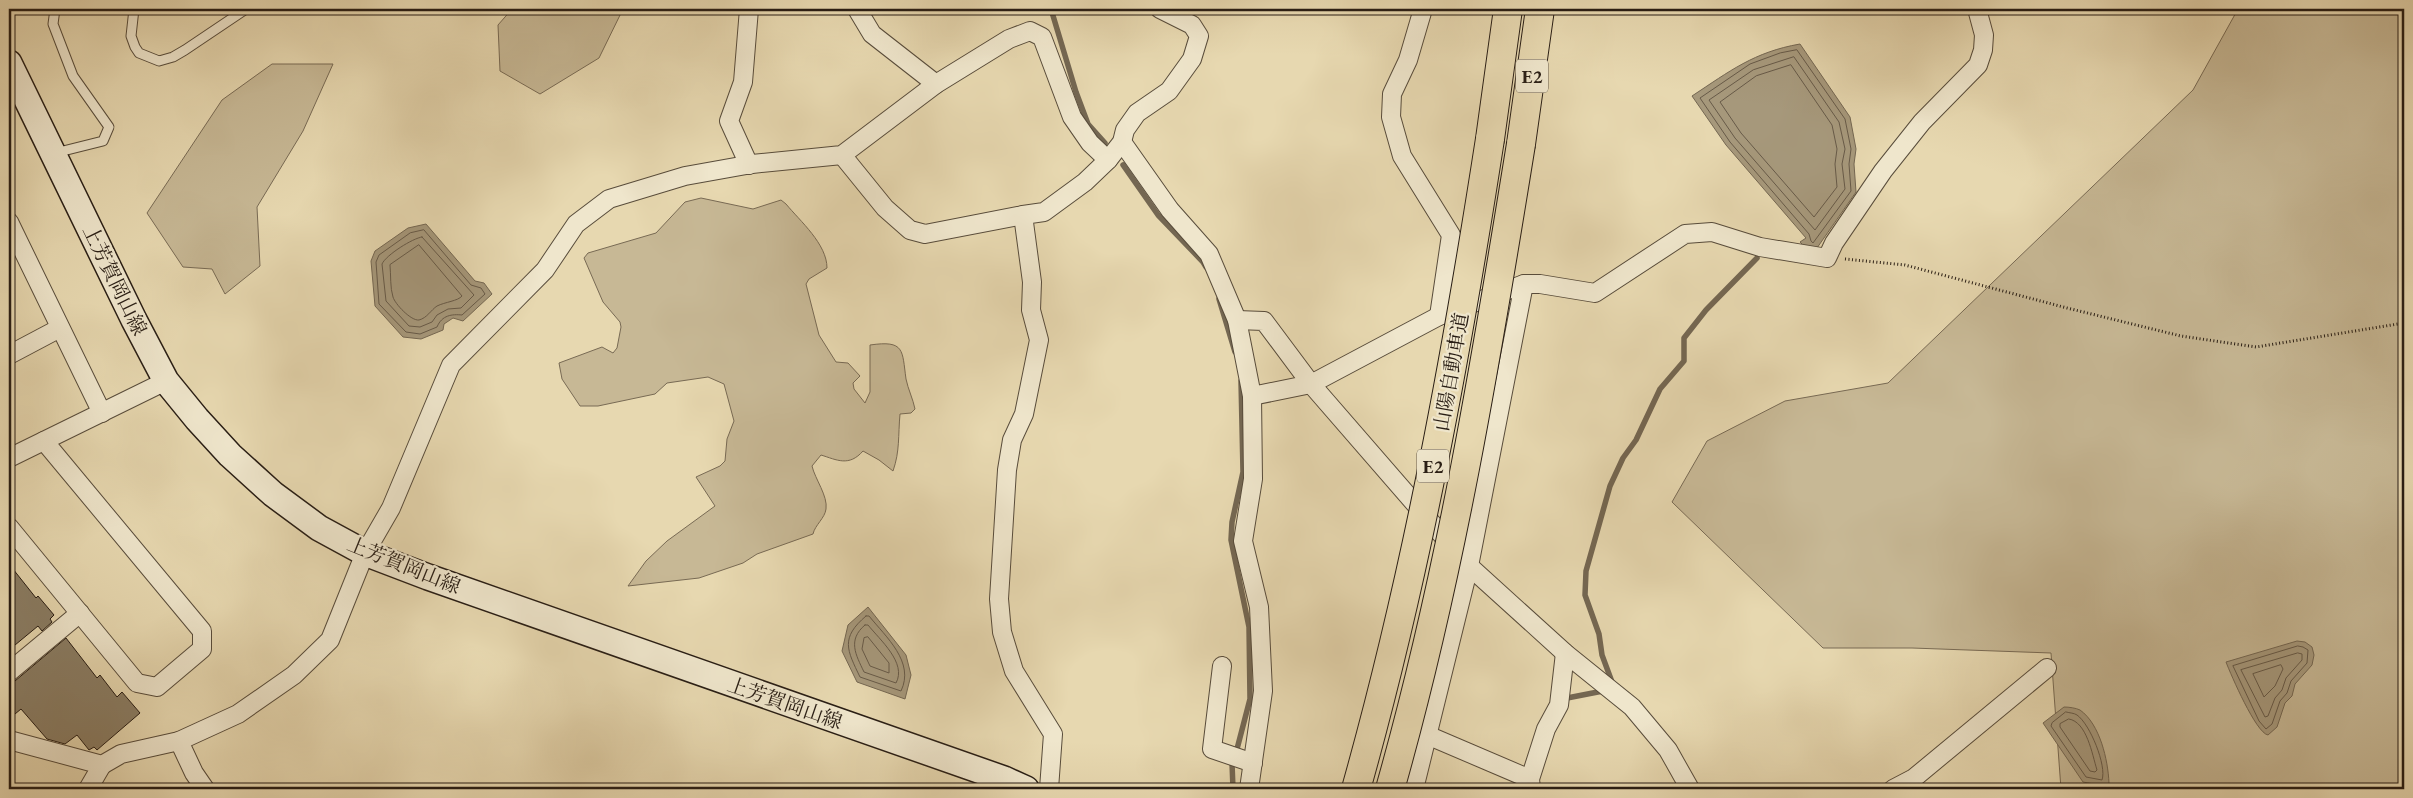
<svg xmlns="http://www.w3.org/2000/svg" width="2413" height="798" font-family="'EB Garamond','Noto Serif JP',serif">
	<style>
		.green { fill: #c7b895; stroke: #786a54 }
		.water { fill: #a6987b; stroke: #746752 }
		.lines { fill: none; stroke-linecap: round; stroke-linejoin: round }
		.shore { stroke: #675a48; stroke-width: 1 }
		.stream { stroke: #746752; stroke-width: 5.5 }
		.building { fill: #8b7e65; stroke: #281d14 }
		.service-casing { stroke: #584c3b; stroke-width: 11 }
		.minor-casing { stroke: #584c3b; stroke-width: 20 }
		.secondary-casing { stroke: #281d14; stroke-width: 28 }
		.motorway-casing { stroke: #281d14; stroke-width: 30 }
		.path { stroke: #281d14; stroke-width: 3; stroke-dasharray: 1 2.5; stroke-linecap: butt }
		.service { stroke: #efe6cc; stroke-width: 9 }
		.minor { stroke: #efe6cc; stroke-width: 18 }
		.secondary { stroke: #efe6cc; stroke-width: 25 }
		.motorway { stroke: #e7d8b0; stroke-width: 28 }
		.motorway-bridge-casing { stroke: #281d14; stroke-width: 30; stroke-linecap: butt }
		.motorway-bridge { stroke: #e7d8b0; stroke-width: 28 }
		.labels { text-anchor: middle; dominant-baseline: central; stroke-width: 4.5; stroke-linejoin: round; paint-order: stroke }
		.shield { fill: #efe6cc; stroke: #64594b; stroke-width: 1 }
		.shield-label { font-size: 19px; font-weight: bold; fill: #281d14 }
		.street-label { font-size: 20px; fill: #281d14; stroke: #efe6cc }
	</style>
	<rect width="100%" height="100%" fill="#e7d8b0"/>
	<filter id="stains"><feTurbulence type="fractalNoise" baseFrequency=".004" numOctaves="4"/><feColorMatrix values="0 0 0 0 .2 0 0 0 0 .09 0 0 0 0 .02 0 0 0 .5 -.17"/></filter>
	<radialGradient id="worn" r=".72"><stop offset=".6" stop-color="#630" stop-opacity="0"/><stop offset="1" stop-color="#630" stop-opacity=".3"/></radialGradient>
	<g class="green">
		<path d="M512 9H623L599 58 540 94 500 71 498 25Z"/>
		<path d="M2238 9H2404V789H2061L2051 653 1912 648H1823L1672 502 1707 441 1785 401 1888 383 2193 90Z"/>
		<path d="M272 64H333L303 131 257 207 260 266 225 294 212 269 183 267 147 213 222 100Z"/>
		<path d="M701 198 753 209 781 200 786 204C800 221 827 244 827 268L809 279 806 284 819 335 836 362 848 363 860 376 853 383 854 389 865 403 870 392V345C905 340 902 350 906 379 908 389 913 399 915 409L911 413 900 414C898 436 900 451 893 471L879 460 863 451C849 467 837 460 821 455L812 466C815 479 828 496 826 509 825 518 815 525 813 534L757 554 743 563 699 578 628 586 646 561 667 541 715 506 696 477 720 466 725 461 727 439 734 421 724 384 708 377 667 383 655 394 598 406H580L562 379 559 363 602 347 613 353 617 348 621 327 620 322 603 302 584 258 588 253 656 233 685 202Z"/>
	</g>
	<g class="water">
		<path d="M1800 44 1850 117 1856 149 1854 164 1856 192 1817 248H1806L1800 242 1806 238 1726 145 1692 96C1730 71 1754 52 1800 44Z"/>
		<path d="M426 224 475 281 484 283 492 294 463 321 453 318 444 324 443 330 421 339 403 337 375 306 371 261 375 251 408 228Z"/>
		<path d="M868 607 906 655 911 675 905 699 857 682 842 651 848 625Z"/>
		<path d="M2297 641 2305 642 2312 647 2314 655 2312 665 2295 684 2292 696 2285 703 2277 727 2268 735C2256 733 2231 675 2226 662Z"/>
		<path d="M2064 707C2069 707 2076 708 2080 710 2100 724 2108 760 2109 783L2105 786 2083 782 2043 723Z"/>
	</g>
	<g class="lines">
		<g class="shore">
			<path d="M1797 50 1845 119 1851 149 1849 164 1851 191 1813 243 1811 241 1809 234 1730 142 1700 98 1750 64 1780 53Z"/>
			<path d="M1794 57 1839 122 1845 149 1842 164 1845 189 1815 230 1735 138 1709 100 1753 70Z"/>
			<path d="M1791 65 1832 125 1837 149 1835 164 1837 187 1814 217 1741 133 1720 102 1756 76Z"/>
			<path d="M424 230 471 285 481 288 485 294 462 315C452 314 442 315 437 327L420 334 406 332 379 304 376 262 379 255 410 233Z"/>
			<path d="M422 237 474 295 461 308 448 309 437 315 432 322 420 327 409 326 386 301 382 264C386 255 413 238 422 237Z"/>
			<path d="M419 245 462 296C458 301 445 302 437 306 431 310 427 318 419 320 411 321 395 304 393 297 390 288 391 275 390 265Z"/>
			<path d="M866 616H869C886 637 915 662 901 691L860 677C847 650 840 638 866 616Z"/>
			<path d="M865 625H868C880 640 907 663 896 683L864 672C856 655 847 640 865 625Z"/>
			<path d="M868 637 889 663V673L870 666 862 649 864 638Z"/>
			<path d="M2298 646 2303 647 2308 650 2307 663 2291 681 2287 693 2280 701 2272 724 2266 729 2259 721 2233 666Z"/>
			<path d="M2298 653 2302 654V660L2286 678 2282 690 2275 698 2268 716 2265 717 2241 670Z"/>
			<path d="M2281 665 2283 669 2275 686 2264 697 2253 674Z"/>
			<path d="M2066 712C2070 713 2074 713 2077 715 2090 724 2107 766 2102 780L2086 777 2051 726 2052 723Z"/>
			<path d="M2069 719C2087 722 2092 754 2097 770L2095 772 2090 771 2060 727V724Z"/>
		</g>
		<g class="stream">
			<path d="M1051 9 1076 92 1088 124 1105 143"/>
			<path d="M1123 165 1158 215 1203 262 1206 267"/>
			<path d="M1219 299 1235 352"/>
			<path d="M1562 699 1603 691 1612 682 1602 655 1599 634 1585 595 1586 571 1610 486 1623 458 1636 440 1660 389 1684 361V338L1706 310 1757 258"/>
			<path d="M1237 749 1250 699 1249 627 1231 540 1232 522 1243 472 1241 381"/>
			<path d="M1232 763 1233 789"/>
			<path d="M1520 789 1523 778"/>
		</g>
	</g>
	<g class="building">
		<path d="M9 564 36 598 38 596 54 615 50 619 52 622 42 631 38 626 9 650Z"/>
		<path d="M66 638 97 678 100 675 117 697 122 692 140 713 97 750 94 747 89 750 77 735 65 744 47 739 21 709 9 719V686Z"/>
	</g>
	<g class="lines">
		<g class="service-casing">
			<g id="service">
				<path d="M55 9 53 24 73 76 109 127 103 141 55 153"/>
				<path d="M134 9 131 36 135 47 139 53 159 61 173 57 185 50 246 9"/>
			</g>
		</g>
		<g class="minor-casing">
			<g id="minor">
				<path d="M857 9 872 34 936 84"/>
				<path d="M1423 9 1408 60 1392 94 1391 117 1402 156 1451 235 1439 316"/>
				<path d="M1122 142 1170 210 1209 254 1237 320 1252 396 1253 479 1243 541 1259 607 1263 691 1249 789"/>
				<path d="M842 155 885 208 910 230 925 234 1023 215"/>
				<path d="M749 165 729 121 743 82 749 9"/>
				<path d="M9 222 102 413"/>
				<path d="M1237 320 1264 321 1311 384 1469 566 1565 653 1632 707 1668 750 1690 789"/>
				<path d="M9 355 60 328"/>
				<path d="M1252 396 1311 384 1439 316 1524 284H1540L1595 293 1685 234 1712 232 1760 247 1827 258 1834 243 1883 171 1922 122 1978 65 1983 50 1984 35 1977 9"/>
				<path d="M9 458 166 381"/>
				<path d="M9 527 137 683 157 687 202 649V631L44 441"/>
				<path d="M1222 666 1212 749 1253 763"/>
				<path d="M9 672 80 613"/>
				<path d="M1427 735 1530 779"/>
				<path d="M9 740 102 765 121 754 179 741 238 714 294 675 330 640 365 553 391 508 451 365 545 270 576 224 609 199 685 176 752 164 842 155 936 84 1009 39 1030 31 1042 37 1072 117 1090 143 1108 160 1122 142 1125 130 1137 113 1169 91 1192 59 1199 36 1192 25 1160 9"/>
				<path d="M179 741 194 773 205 789"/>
				<path d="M88 789 102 765"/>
				<path d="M1049 789 1053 734 1014 671 1002 632 999 599 1007 470 1012 440 1024 414 1039 340 1031 310 1032 282 1023 215 1044 212 1085 182 1108 160"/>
				<path d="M1414 789 1469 566 1524 284"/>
				<path d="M1531 789 1530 779 1546 729 1559 705 1565 653"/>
				<path d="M1893 789 1914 778 2047 668"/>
			</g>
		</g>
		<g class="secondary-casing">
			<path id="secondary" d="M9 63 134 320 166 381 197 419 230 455 273 494 319 528 365 553 428 577 1004 779 1026 789"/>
		</g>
		<g class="motorway-casing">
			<g id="motorway">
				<path d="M1490 139 1508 9"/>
				<path d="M1521 144 1540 9"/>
			</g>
		</g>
		<path class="path" d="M1845 259 1905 265 2067 308 2181 336 2256 347 2404 323"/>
		<use href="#service" class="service"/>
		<use href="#minor" class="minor"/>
		<use href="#secondary" class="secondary"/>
		<use href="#motorway" class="motorway"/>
		<g class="motorway-bridge-casing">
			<g id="motorway-bridge">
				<path d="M1356 789C1416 576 1456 358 1490 139"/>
				<path d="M1390 789C1450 578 1486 361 1521 144"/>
			</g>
		</g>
		<use href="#motorway-bridge" class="motorway-bridge"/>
	</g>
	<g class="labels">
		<g class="shield">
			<rect x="1516" y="59.5" width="32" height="33" rx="4"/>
			<rect x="1417" y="449.5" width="32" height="33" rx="4"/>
		</g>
		<g class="shield-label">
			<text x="1532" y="76">E2</text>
			<text x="1433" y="466">E2</text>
		</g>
		<g class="street-label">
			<text transform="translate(115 280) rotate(64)">上芳賀岡山線</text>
			<text transform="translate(1451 372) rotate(-80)">山陽自動車道</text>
			<text transform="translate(404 565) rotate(22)">上芳賀岡山線</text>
			<text transform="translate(785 703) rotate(19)">上芳賀岡山線</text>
		</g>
	</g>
	<rect width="2413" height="798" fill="none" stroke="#e7d8b0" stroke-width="30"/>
	<rect x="10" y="10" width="2393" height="778" fill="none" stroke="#281d14" stroke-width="2.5"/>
	<rect x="15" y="15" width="2383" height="768" fill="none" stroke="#281d14"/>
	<rect width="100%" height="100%" filter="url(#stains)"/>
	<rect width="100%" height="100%" fill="url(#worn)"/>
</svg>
